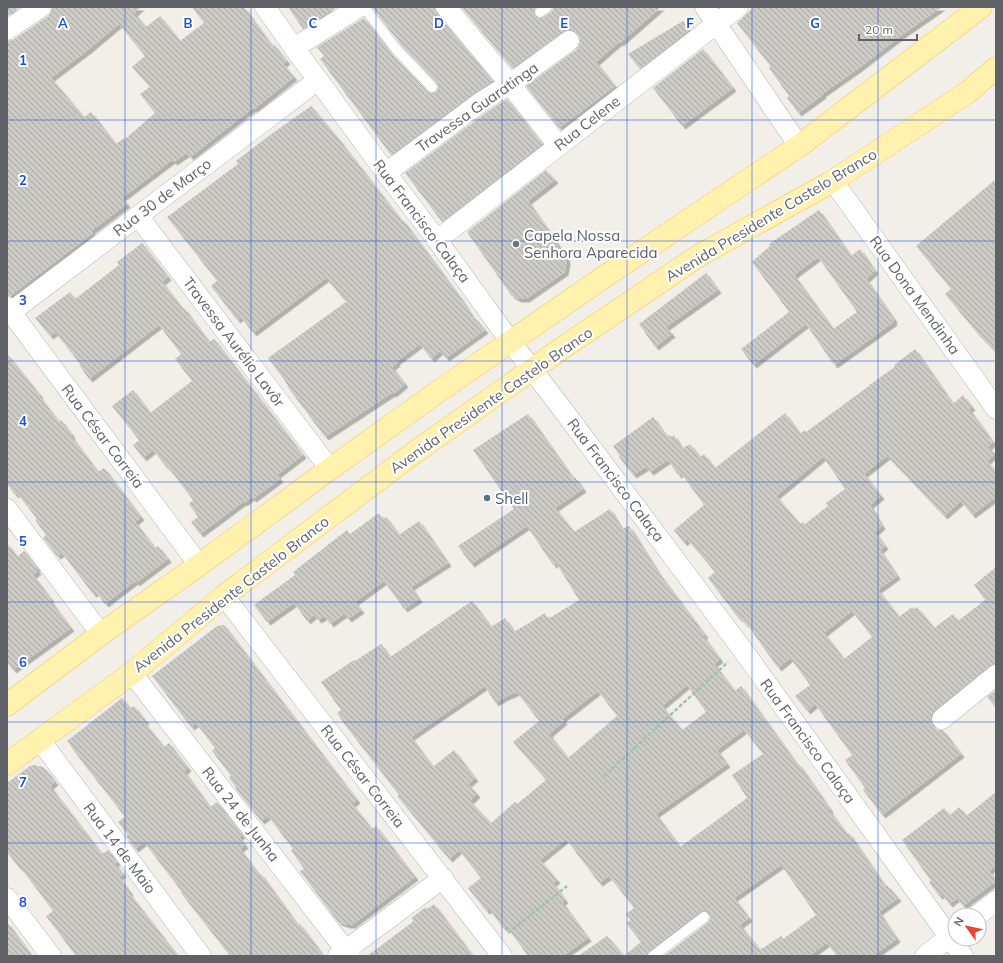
<svg xmlns="http://www.w3.org/2000/svg" width="1003" height="963" font-family="Mulish,sans-serif">
	<style>
		.building { fill: url(#building-back-hatch); fill-rule: evenodd; filter: url(#shadow) }
		.lines { fill: none; stroke-linecap: round; stroke-linejoin: round }
		.service-casing { stroke: #b5b8bc; stroke-width: 11 }
		.minor-casing { stroke: #b5b8bc; stroke-width: 21 }
		.primary-casing { stroke: #f2c960; stroke-width: 23 }
		.path { stroke: #9cc7a9; stroke-width: 2.5; stroke-dasharray: 4 2; stroke-linecap: butt }
		.service { stroke: #fff; stroke-width: 10 }
		.minor { stroke: #fff; stroke-width: 20 }
		.primary { stroke: #fff2af; stroke-width: 22 }
		.grid { fill: none; stroke: #1d4ed8; stroke-width: 1; stroke-opacity: 0.55 }
		.worship-dot { fill: #6b7280; stroke: #fff; stroke-width: 1.5 }
		.service-dot { fill: #5c6f8a; stroke: #fff; stroke-width: 1.5 }
		.labels { text-anchor: middle; dominant-baseline: central; stroke-width: 4; stroke-linejoin: round; paint-order: stroke }
		.street-label { font-size: 15px; fill: #5f6368; stroke: #fff }
		.worship-label { font-size: 15px; fill: #5b616d; stroke: #fff; text-anchor: start }
		.service-label { font-size: 15px; fill: #4e5e75; stroke: #fff; text-anchor: start }
		.grid-label { font-size: 13px; text-anchor: middle; font-weight: bold; fill: #1d4ed8; stroke: #fff; stroke-width: 4; stroke-linejoin: round; paint-order: stroke }
	</style>
	<defs>
		<pattern id="building-back-hatch" width="6" height="6" patternUnits="userSpaceOnUse"><rect width="6" height="6" fill="#cccac5"/><path d="M-1 5l2 2M0 0l6 6M5-1l2 2" fill="none" stroke="#a9a8a4"/></pattern>
		<filter id="shadow"><feDropShadow dx="3.5" dy="3.5" stdDeviation="0" flood-color="#0004"/></filter>
	</defs>
	<rect width="100%" height="100%" fill="#f1efe8"/>
	<g class="building">
		<path d="M7 7H20L7 16Z"/>
		<path d="M52 7H141L134 13 146 27 160 16 180 41 204 23 192 7H244L272 46 274 45 287 61 283 64 294 77 254 109 253 108 190 157 187 153 174 162 172 160 122 198 127 204 91 231 93 233 10 296H7V41L13 40 47 17 51 12ZM119 24 145 56 132 67 150 87 140 94 155 113 125 139 124 138 116 144 91 112 84 117 51 78 88 50Z"/>
		<path d="M288 7H337L303 29Z"/>
		<path d="M372 7H435V9L437 14 493 81 474 93 391 155 320 59 324 56 317 47 364 18 391 53 427 91 431 93 436 92 438 88V85L437 83 401 45Z"/>
		<path d="M461 7H536L534 12 535 15 537 18H540L544 17 551 12 553 10V7H661L620 43 619 42 596 62 615 86 559 128 526 86 576 50 579 46 580 40 578 34 574 31 568 30 563 32 512 68Z"/>
		<path d="M754 7H942L903 34 859 68 822 94 823 95 798 113 787 98 789 96 769 68 771 67 737 23Z"/>
		<path d="M683 21 689 30 640 69 628 54Z"/>
		<path d="M703 49 733 88 682 126 653 88 654 87Z"/>
		<path d="M507 99 542 144 442 222 405 173 487 112Z"/>
		<path d="M311 106 337 137 402 221 403 220 460 297 474 319 475 318 485 330 446 358 440 351 431 359 420 344 396 362 397 363 392 367 405 384 393 394 392 393 325 437 287 386 288 385 268 358 346 302 326 278 253 333 241 317 237 320 211 286 217 281 167 217 238 164 236 161 270 135Z"/>
		<path d="M546 170 555 180 528 201 566 256 567 262 565 272 526 299H518L511 295 467 232Z"/>
		<path d="M996 179V353L978 334 945 294 951 289 916 246Z"/>
		<path d="M819 210 851 256 860 249 875 271 866 279 894 319 893 320 894 322 834 365 806 324 753 365 741 349 789 312 752 262 770 246 769 244ZM818 257 857 312 833 329 794 275Z"/>
		<path d="M142 243 168 277 162 282 183 309 184 308 209 342 214 339 303 455 277 475 280 479 253 499 251 497 244 503 243 502 200 534 191 522 198 517 189 504 193 500 168 467 167 468 153 450 143 458 133 445 139 440 112 406 133 390 150 413 192 381 175 359 181 354 159 325 89 379 79 365H81L55 332 50 336 35 318 70 292 75 299 119 265 117 262Z"/>
		<path d="M706 273 718 290 666 327 672 334 655 347 639 324Z"/>
		<path d="M915 349 953 404 963 395 972 407 969 409 993 442 988 447 995 454 987 461 996 472V497L972 515 961 501 944 516 887 456 864 474 881 496 870 505 882 526 875 532 885 546 880 550 897 576 878 590 899 617 912 607 914 609 917 607 934 628 953 614 958 621 985 600 974 585 996 567V664L989 666 935 710 931 715V720L933 726 938 730H943L961 754 882 815 863 790 865 788 845 760 852 755 815 704 807 711 795 696 810 685 790 658 778 668 746 623 745 624 740 618 739 619 708 578 715 572 687 539 684 543 674 530 704 505 681 473 678 475 668 460 650 472 646 467 633 475 619 457 620 456 613 446 653 417 667 437 669 435 671 437 674 435 682 449 690 444 700 457 704 454 715 468 785 413 800 434 805 430 806 432 869 386V385L895 367 894 365ZM823 457 845 489 826 503 828 506 805 524 803 522 800 524 776 496ZM852 611 872 637 844 659 824 633Z"/>
		<path d="M7 354 40 395 39 396 59 422 61 420 72 435 71 436 98 472 104 468 141 517 135 522 155 548 158 546 168 559 136 583 135 581 105 604 96 592 93 594 62 553 57 556 43 538 46 535 35 520 37 519 17 493 15 495 7 484Z"/>
		<path d="M528 414 573 478 575 477 583 489 555 508 574 532 610 509 622 529 629 526 658 572 705 635 703 636 720 659 714 664 735 691 741 686 797 764 798 763 830 809 829 810 847 834 849 833 885 886 887 885 898 898 879 912 897 939 873 956H837L827 943 809 956H664L708 922 710 919V916L709 913 704 911 700 912 649 951 647 956H578L607 936 624 956 641 942 626 923 631 920 626 914 634 908 609 876 599 883 566 839 540 860 557 880 553 883 565 900 562 902 588 938 563 956H528L506 926 503 928 489 909 486 911 468 888 481 878 459 850 449 859 397 796 399 795 345 725 337 713 341 710 321 682 354 660 355 661 381 644 390 657 472 601 491 627 505 618 514 632 545 613 548 619 579 600 556 563 553 565 527 526 471 564 458 546 514 509 473 450ZM687 685 706 712 682 730 662 706ZM485 686 495 703 505 697 517 692 539 721 513 742 546 780 517 804 515 802 491 823 470 801 477 794 468 784 475 778 454 750 433 767 411 737ZM598 691 617 716 568 758 549 734 564 721 562 719ZM744 730 763 754 732 775 747 798 680 847 656 814 727 764 717 750ZM781 865 816 915 783 939 781 936 760 950 740 925 749 918 734 898Z"/>
		<path d="M379 513 383 519 386 517 399 535 419 521 448 563 411 587 419 599 404 609 384 581 355 602 361 610 348 619 344 614 330 624 325 616 318 620 314 615 307 621 294 603 267 622 254 605 295 575 293 572 347 530 350 534Z"/>
		<path d="M7 543 17 557 24 551 37 568 36 569 38 571 33 575 51 599 50 600 71 628 13 670 7 662Z"/>
		<path d="M224 625 357 800 352 804 372 829 376 826 415 877 352 925H347L338 922 300 871 304 869 291 850 293 849 268 816 261 821 235 788 236 787 229 778 231 776 212 751 215 748 196 723 191 727 152 676 217 626Z"/>
		<path d="M996 690V708L987 697Z"/>
		<path d="M122 698 131 708 134 706 146 721 144 722 164 747 169 743 188 768 184 771 210 807 217 802 242 835 239 837 245 845 240 849 258 873 261 874 298 925 299 923 324 956H230L181 893 182 892 144 842 135 849 126 836 128 835 118 822 125 817 105 791 86 767 67 741Z"/>
		<path d="M34 765 43 767 47 771 55 782 50 786 102 854 108 850 117 862 115 864 123 874 119 877 130 892 129 893 178 956H76L46 916 53 911 21 868 20 869 7 852V783L30 766Z"/>
		<path d="M996 792V865L989 871 996 881 963 906 957 898 949 904 942 894 939 896 929 882 931 881 902 840 944 808 950 815 959 807 966 816Z"/>
		<path d="M434 904 473 956H367L414 921 411 918 426 907 427 909Z"/>
		<path d="M7 922 32 956H7Z"/>
	</g>
	<g class="lines">
		<g class="service-casing">
			<g id="service">
				<path d="M364 7 396 49 432 87"/>
				<path d="M540 12 547 7"/>
				<path d="M653 956 704 917"/>
			</g>
		</g>
		<g class="minor-casing">
			<g id="minor">
				<path d="M265 7 294 48 318 80 386 173 437 240 510 341 560 406 742 649 963 956"/>
				<path d="M446 7 510 84 558 145"/>
				<path d="M705 7 799 146"/>
				<path d="M7 30 41 7"/>
				<path d="M294 48 359 7"/>
				<path d="M386 173 481 102 510 84 569 41"/>
				<path d="M833 181 996 409"/>
				<path d="M138 216 330 469"/>
				<path d="M437 240 738 7"/>
				<path d="M7 307 199 565"/>
				<path d="M7 315 318 80"/>
				<path d="M7 509 101 634"/>
				<path d="M224 596 502 956"/>
				<path d="M132 673 350 956"/>
				<path d="M942 719 996 675"/>
				<path d="M40 740 201 956"/>
				<path d="M7 898 51 956"/>
				<path d="M978 915 996 901"/>
				<path d="M338 956 443 878"/>
				<path d="M925 956 955 933"/>
			</g>
		</g>
		<g class="primary-casing">
			<g id="primary">
				<path d="M7 705 101 634 199 565 330 469 439 391 604 277 799 146 981 7"/>
				<path d="M7 764 132 673 224 596 411 455 561 349 700 255 833 181 968 92 996 68"/>
			</g>
		</g>
		<g class="path">
			<path d="M604 776 728 662"/>
			<path d="M508 933 567 886"/>
		</g>
		<use href="#service" class="service"/>
		<use href="#minor" class="minor"/>
		<use href="#primary" class="primary"/>
	</g>
	<path class="grid" d="M125 7V956M251 7V956M376 7V956M502 7V956M627 7V956M752 7V956M878 7V956M7 120H996M7 241H996M7 361H996M7 482H996M7 602H996M7 722H996M7 843H996"/>
	<circle class="worship-dot" cx="516" cy="244" r="4"/>
	<circle class="service-dot" cx="487" cy="498" r="4"/>
	<g class="labels">
		<g class="street-label">
			<text transform="translate(477 107) rotate(-35)">Travessa Guaratinga</text>
			<text transform="translate(587 123) rotate(-38)">Rua Celene</text>
			<text transform="translate(162 197) rotate(-37)">Rua 30 de Março</text>
			<text transform="translate(771 215) rotate(-31)">Avenida Presidente Castelo Branco</text>
			<text transform="translate(422 221) rotate(53)">Rua Francisco Calaça</text>
			<text transform="translate(915 295) rotate(54)">Rua Dona Mendinha</text>
			<text transform="translate(234 342) rotate(53)">Travessa Aurélio Lavôr</text>
			<text transform="translate(491 400) rotate(-35)">Avenida Presidente Castelo Branco</text>
			<text transform="translate(103 436) rotate(53)">Rua César Correia</text>
			<text transform="translate(616 480) rotate(53)">Rua Francisco Calaça</text>
			<text transform="translate(231 594) rotate(-38)">Avenida Presidente Castelo Branco</text>
			<text transform="translate(808 741) rotate(54)">Rua Francisco Calaça</text>
			<text transform="translate(363 776) rotate(52)">Rua César Correia</text>
			<text transform="translate(241 814) rotate(52)">Rua 24 de Junha</text>
			<text transform="translate(120 848) rotate(53)">Rua 14 de Maio</text>
		</g>
		<g class="worship-label">
			<text x="524" y="235">Capela Nossa<tspan x="524" dy="17">Senhora Aparecida</tspan></text>
		</g>
		<g class="service-label">
			<text x="495" y="498">Shell</text>
		</g>
	</g>
	<g class="grid-label">
		<text x="63" y="28">A</text>
		<text x="188" y="28">B</text>
		<text x="313" y="28">C</text>
		<text x="439" y="28">D</text>
		<text x="564" y="28">E</text>
		<text x="690" y="28">F</text>
		<text x="815" y="28">G</text>
		<text x="23" y="65">1</text>
		<text x="23" y="185">2</text>
		<text x="23" y="305">3</text>
		<text x="23" y="426">4</text>
		<text x="23" y="546">5</text>
		<text x="23" y="667">6</text>
		<text x="23" y="787">7</text>
		<text x="23" y="907">8</text>
	</g>
	<rect width="1003" height="963" fill="none" stroke="#5f6368" stroke-width="16"/>
	<g transform="translate(967 927) rotate(303)"><circle r="19" fill="#ffffff" stroke="#bfc1c3"/>
	<path d="M0-3L7 15L0 10L-7 15Z" fill="#ea4335"/>
	<text y="-6" font-size="11" font-weight="bold" text-anchor="middle" fill="#5f6368">N</text>
	</g>
	<path d="M859 34v6h58v-6" fill="none" stroke="#5f6368" stroke-width="2"/>
	<text x="865" y="34" font-size="12" fill="#5f6368" stroke="#ffffff" stroke-width="3" paint-order="stroke">20 m</text>
</svg>
